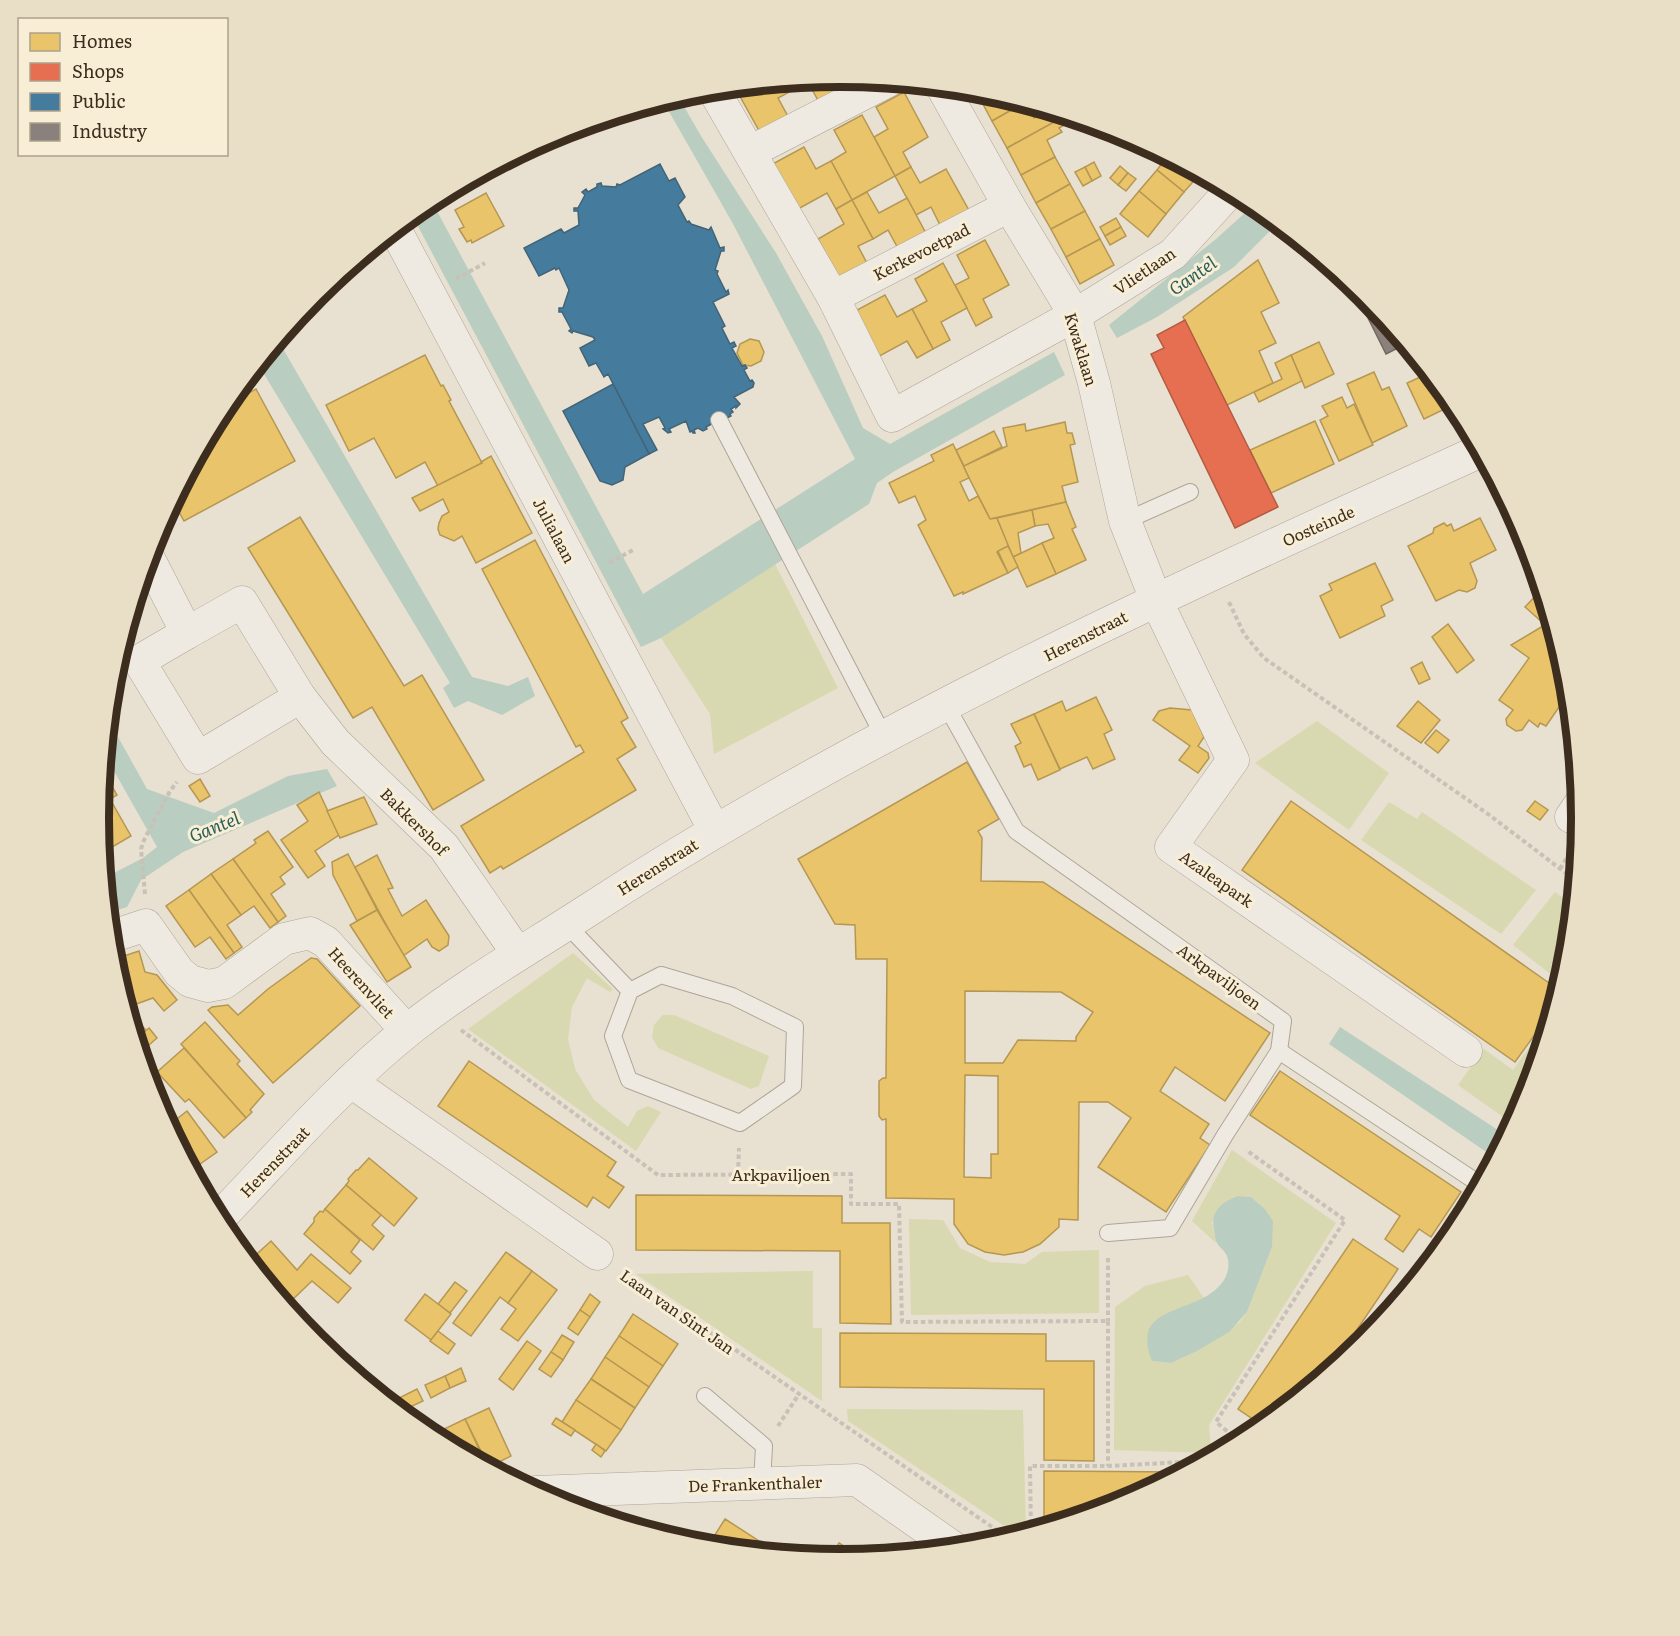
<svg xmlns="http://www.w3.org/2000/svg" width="1680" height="1636" font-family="Literata,serif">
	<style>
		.green { fill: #d8d8b1 }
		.cemetery { fill: #d2d1b1 }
		.water { fill: #bacdc1 }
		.homes { fill: #e9c46a; stroke: #b59753; stroke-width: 1.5; fill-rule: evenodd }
		.shops { fill: #e76f51; stroke: #b45b42; stroke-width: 1.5 }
		.public { fill: #457b9d; stroke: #436477; stroke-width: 1.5 }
		.industry { fill: #8a817c; stroke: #736860; stroke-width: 1.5 }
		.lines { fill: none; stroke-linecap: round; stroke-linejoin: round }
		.service-casing { stroke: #ada598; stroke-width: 18 }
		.minor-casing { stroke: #ada598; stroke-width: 33 }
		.tertiary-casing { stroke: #ada598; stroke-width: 34 }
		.path { stroke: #c8c1b7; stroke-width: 4; stroke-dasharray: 4.5 3; stroke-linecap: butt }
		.service { stroke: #efeae1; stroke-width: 16 }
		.minor { stroke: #efeae1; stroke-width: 32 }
		.tertiary { stroke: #efeae1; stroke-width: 33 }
		.labels { text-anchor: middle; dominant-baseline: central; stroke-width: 6; stroke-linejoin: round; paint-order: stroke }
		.street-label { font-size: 16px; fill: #3d2d1e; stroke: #f8eed5 }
		.water-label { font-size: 18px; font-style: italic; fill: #2c5e5a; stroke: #f8eed5 }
		.rim { fill: none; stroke: #3d2d1e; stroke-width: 8 }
	</style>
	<rect width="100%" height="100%" fill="#e8e0d0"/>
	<g class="green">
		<path d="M775 564 838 688 714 754 710 714 661 638Z"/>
		<path d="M1317 721 1389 773 1349 830 1255 763Z"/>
		<path d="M1389 802 1417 819 1422 812 1536 890 1501 934 1361 840Z"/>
		<path d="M1555 892 1573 905 1567 963 1561 982 1513 945Z"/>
		<path d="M573 953 613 989 610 992 587 978 572 1007 568 1039 575 1069 594 1100 628 1127 637 1111 648 1106 661 1112 636 1151 468 1029Z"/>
		<path d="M663 1015H674L769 1056 759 1086 751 1089 658 1048 652 1037 654 1025Z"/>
		<path d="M1550 1019 1530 1086 1506 1119 1458 1085 1484 1049 1513 1070Z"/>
		<path d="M1232 1150 1336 1223 1209 1425 1211 1453 1114 1450 1115 1307 1145 1286 1188 1275 1204 1298 1192 1305 1169 1312 1152 1361 1171 1363 1197 1351 1240 1322 1247 1312 1272 1247 1264 1208 1251 1197 1238 1196 1212 1222 1216 1243 1192 1221Z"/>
		<path d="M909 1219 943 1220 960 1248 990 1262 1025 1264 1042 1252 1099 1250V1313L911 1315Z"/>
		<path d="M813 1271V1328H822V1401L636 1274Z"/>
		<path d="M847 1409 1023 1410 1026 1533 1018 1535 848 1421Z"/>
	</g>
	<path class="cemetery" d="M381 240 372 262 318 292Z"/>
	<g class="water">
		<path d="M678 96 701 136 776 253 822 336 863 428 890 444 1054 352 1065 375 893 472 877 483 869 504 661 638 641 647 412 215 431 200 643 594 855 459 732 222 663 101Z"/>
		<path d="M1255 204 1278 223 1234 267 1157 317 1117 338 1109 325 1216 239Z"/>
		<path d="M278 340 472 677 508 686 528 677 535 696 502 715 468 701 454 708 443 688 450 683 258 364Z"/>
		<path d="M108 719 147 789 214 813 288 776 327 769 337 786 183 852 141 880 127 907 108 913 104 878 143 858 157 847 105 755Z"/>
		<path d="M1340 1027 1498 1130 1530 1086 1525 1102 1495 1158 1329 1044Z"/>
		<path d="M1238 1196 1251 1197 1264 1208 1273 1221 1272 1247 1247 1312 1229 1332 1197 1351 1171 1363 1152 1361C1129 1303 1195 1316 1221 1284 1228 1276 1231 1264 1226 1254 1224 1250 1219 1247 1217 1243 1215 1240 1215 1234 1214 1230 1210 1211 1222 1202 1238 1196Z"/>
	</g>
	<g class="homes">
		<path d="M840 76 848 89 820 104 808 82 793 90 788 82Z"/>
		<path d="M788 82 793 90 778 98 790 120 762 136 737 91 747 86Z"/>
		<path d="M981 90 985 91 1024 103 992 121 977 93Z"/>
		<path d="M904 92 928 137 903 152 911 167 895 176 874 137 888 129 876 107Z"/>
		<path d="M1024 103H1027L1034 118 1048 110 1056 121 1007 148 992 121Z"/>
		<path d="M1054 112 1064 115 1068 123 1059 128 1062 132 1047 140 1055 157 1021 175 1007 148 1056 121 1052 113Z"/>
		<path d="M862 115 895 176 852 200 831 161 846 152 834 130Z"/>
		<path d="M804 147 816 169 831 161 852 200 836 209 827 193 798 209 767 167Z"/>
		<path d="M1167 156 1200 174 1184 192 1157 170Z"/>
		<path d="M1055 157 1070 184 1036 203 1021 175Z"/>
		<path d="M1094 162 1101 176 1092 181 1085 167Z"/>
		<path d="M1120 166 1128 173 1118 185 1110 178Z"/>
		<path d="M911 167 920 183 946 169 971 214 942 229 931 207 916 215 895 176Z"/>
		<path d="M1085 167 1092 181 1083 186 1075 172Z"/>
		<path d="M1157 170 1184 192 1166 214 1139 191Z"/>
		<path d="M1128 173 1136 179 1126 191 1118 185Z"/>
		<path d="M1070 184 1085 211 1051 229 1036 203Z"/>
		<path d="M1139 191 1166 214 1148 237 1120 214Z"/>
		<path d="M867 192 879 213 907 198 928 237 900 252 888 230 873 239 852 200Z"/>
		<path d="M486 193 504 226 472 243 471 240 467 242 459 229 464 227 455 210Z"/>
		<path d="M852 200 873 239 858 246 870 269 842 284 818 239 844 224 836 209Z"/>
		<path d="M1085 211 1100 239 1066 257 1051 229Z"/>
		<path d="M1116 218 1121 227 1105 236 1100 227Z"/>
		<path d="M1121 227 1126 236 1110 245 1105 236Z"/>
		<path d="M1100 239 1114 265 1080 284 1066 257Z"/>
		<path d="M985 240 1009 285 983 299 992 317 976 326 955 285 969 278 957 255Z"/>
		<path d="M1258 260 1279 303 1261 312 1276 343 1259 351 1273 383 1227 405 1183 317Z"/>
		<path d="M943 263 967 308 941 322 950 340 933 349 912 309 927 301 915 279Z"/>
		<path d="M885 295 897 317 912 309 933 349 917 358 907 341 874 359 857 310Z"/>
		<path d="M750 339 759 341 764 352 761 361 751 366 743 365 737 353 740 344Z"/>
		<path d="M1319 342 1334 374 1305 388 1291 355Z"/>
		<path d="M425 355 441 386 443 385 451 400 449 401 482 463 438 486 425 462 396 478 374 438 349 451 326 405Z"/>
		<path d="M1291 355 1302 381 1259 402 1254 392 1282 379 1275 363Z"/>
		<path d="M1374 372 1382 390 1389 387 1407 426 1372 443 1347 384Z"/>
		<path d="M1429 373 1455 404 1424 419 1407 383Z"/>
		<path d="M256 389 295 461 184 521 173 501 223 408Z"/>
		<path d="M1342 397 1347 408 1354 404 1373 445 1339 461 1320 420 1328 416 1322 406Z"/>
		<path d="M1315 421 1334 464 1271 493 1250 450Z"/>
		<path d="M1065 422 1067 433H1072L1075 444 1070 445 1078 482 1062 486 1066 502 990 519 963 466 1007 446 1003 428 1025 424 1026 431Z"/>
		<path d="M994 431 1002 447 964 466 956 450Z"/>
		<path d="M953 444 969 478 960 482 969 501 978 496 990 519 997 518 1009 546 997 552 1008 573 963 594V592L954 596 918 525 926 520 915 496 899 503 889 483 934 461 931 455Z"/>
		<path d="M491 456 532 533 476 563 462 536 454 541 440 535 438 529 439 523 442 516 449 512 443 499 420 511 412 498 482 463 481 462Z"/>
		<path d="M1066 502 1076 527 1072 529 1086 560 1056 574 1042 543 1054 538 1048 524 1035 526 1032 510Z"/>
		<path d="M1032 510 1035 526 1018 533 1021 553 1013 557 997 518Z"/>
		<path d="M300 517 404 686 422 675 484 780 433 810 372 707 353 718 248 548Z"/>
		<path d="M1480 518 1496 550 1470 563 1477 581 1475 588 1467 592 1459 590 1436 601 1408 546 1433 533 1434 528 1444 523 1447 526 1451 524 1454 531Z"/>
		<path d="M535 540 628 718 621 722 636 747 617 759 636 790 503 869 501 866 490 873 461 826 584 752 580 745 576 747 482 569Z"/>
		<path d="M1042 543 1056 574 1027 587 1013 557Z"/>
		<path d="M1008 546 1018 567 1008 573 998 551Z"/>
		<path d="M1375 563 1393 600 1381 606 1385 616 1340 638 1320 596 1332 590 1329 584Z"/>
		<path d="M1538 579 1541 589 1531 590 1530 580Z"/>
		<path d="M1542 589 1550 618 1542 622 1525 607Z"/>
		<path d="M1448 624 1474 660 1457 673 1432 637Z"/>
		<path d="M1543 626 1555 634 1567 674 1568 683 1559 696 1564 700 1546 726 1540 723 1538 727 1529 720 1522 730 1516 731 1507 725 1506 719 1513 710 1499 700 1529 658 1511 645Z"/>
		<path d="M1422 662 1430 679 1419 684 1411 668Z"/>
		<path d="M1096 697 1112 730 1104 734 1115 759 1093 769 1087 757 1060 769 1034 714 1062 701 1066 711Z"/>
		<path d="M1418 701 1440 720 1421 743 1397 726Z"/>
		<path d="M1170 708 1192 710 1204 737 1198 746 1208 753 1209 758 1198 773 1179 760 1190 746 1153 720 1159 711Z"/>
		<path d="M1034 714 1060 770 1038 780 1031 764 1024 767 1015 746 1021 743 1011 724Z"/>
		<path d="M1436 730 1449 740 1438 753 1425 743Z"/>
		<path d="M967 762 999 819 978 831 982 838 981 881 1043 882 1270 1033 1225 1101 1175 1067 1160 1091 1209 1124 1200 1138 1210 1145 1166 1212 1098 1167 1131 1118 1108 1102H1079L1078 1220 1059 1219V1227L1040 1244 1023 1252 1004 1255 985 1252 968 1244 954 1224V1199L886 1198V1119L882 1120 879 1116V1081L883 1078H886L887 959H856L855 925 835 924 798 859ZM965 991 1061 992 1093 1012 1076 1037V1041L1018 1040 1003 1063H965ZM965 1075 998 1076V1154H991V1178L964 1177Z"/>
		<path d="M106 776 117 795 110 799 131 836 102 853 99 818 102 778Z"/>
		<path d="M200 779 210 796 200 802 189 786Z"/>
		<path d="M319 792 339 835 315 851 325 866 308 878 281 840 308 821 297 805Z"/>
		<path d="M364 797 377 824 340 838 327 811Z"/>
		<path d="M1291 801 1559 990 1554 1008 1515 1062 1242 870Z"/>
		<path d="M1535 801 1548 810 1540 820 1527 811Z"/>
		<path d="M268 831 293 867 280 877 285 884 271 894 286 916 278 922 233 859 256 843 254 840Z"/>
		<path d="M348 854 377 910 357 921 333 875 332 862Z"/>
		<path d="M377 855 393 888 388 889 402 916 426 900 449 936 448 945 439 951 432 947 427 939 403 956 355 867Z"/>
		<path d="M233 859 278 922 270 928 254 906 241 915 211 874Z"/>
		<path d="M211 874 241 915 227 925 242 947 234 953 189 890Z"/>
		<path d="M189 890 234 953 226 959 210 937 195 947 166 906Z"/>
		<path d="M377 910 411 967 387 982 350 925Z"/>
		<path d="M139 951 145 972 157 975 177 1000 164 1011 153 998 128 1007 112 960Z"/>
		<path d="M311 958 317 959 360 1006 273 1083 208 1010 212 1007 228 1005 238 1015 268 989Z"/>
		<path d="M137 1021 146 1030 136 1039 132 1025Z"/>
		<path d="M205 1022 240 1061 237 1064 264 1094 250 1110 252 1112 246 1118 181 1044Z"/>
		<path d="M149 1028 157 1038 140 1053 136 1039Z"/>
		<path d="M184 1048 246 1118 224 1138 189 1099 185 1102 157 1072Z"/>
		<path d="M469 1061 616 1162 607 1176 624 1187 609 1208 593 1197 587 1207 438 1106Z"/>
		<path d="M1280 1071 1461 1192 1431 1237 1419 1229 1403 1252 1385 1239 1400 1216 1250 1115Z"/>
		<path d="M187 1111 217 1152 193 1169 168 1126Z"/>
		<path d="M369 1158 417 1198 394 1226 346 1185 349 1181 348 1179 356 1170H358Z"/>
		<path d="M346 1185 381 1215 372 1225 384 1236 373 1250 325 1209Z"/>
		<path d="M636 1195 842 1196V1223H890L891 1324 840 1323V1251L636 1250Z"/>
		<path d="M325 1209 360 1240 351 1252 361 1261 350 1274 304 1234 314 1222V1218L320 1211 323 1212Z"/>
		<path d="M1353 1239 1398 1269 1329 1371 1263 1426 1238 1409Z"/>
		<path d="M271 1241 297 1270 311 1254 351 1288 338 1303 312 1281 289 1303 283 1297 280 1299 249 1261Z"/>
		<path d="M506 1252 532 1271 508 1303 500 1297 471 1336 453 1323Z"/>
		<path d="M532 1271 557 1290 518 1341 501 1329 516 1309 508 1303Z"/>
		<path d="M455 1282 467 1291 450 1313 438 1304Z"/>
		<path d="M425 1294 451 1314 431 1340 405 1320Z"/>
		<path d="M590 1294 600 1302 590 1317 580 1310Z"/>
		<path d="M580 1310 590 1317 578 1335 568 1328Z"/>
		<path d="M633 1314 678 1344 663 1366 619 1336Z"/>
		<path d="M438 1331 455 1344 448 1354 430 1341Z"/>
		<path d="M840 1333 1046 1334V1361H1094V1461L1044 1460V1389L840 1387Z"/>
		<path d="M562 1335 574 1342 563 1360 551 1352Z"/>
		<path d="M619 1336 663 1366 649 1387 605 1357Z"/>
		<path d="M527 1341 541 1351 513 1390 499 1379Z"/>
		<path d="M551 1352 563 1360 551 1377 539 1369Z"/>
		<path d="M605 1357 649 1387 635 1408 591 1379Z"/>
		<path d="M461 1368 466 1381 450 1388 445 1376Z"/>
		<path d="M445 1376 450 1388 431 1398 425 1385Z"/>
		<path d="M591 1379 635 1408 621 1430 576 1400Z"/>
		<path d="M417 1389 423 1401 404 1410 399 1398Z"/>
		<path d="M399 1398 404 1410 400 1412 389 1402Z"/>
		<path d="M576 1400 621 1430 606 1451 562 1422Z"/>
		<path d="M489 1408 511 1456 489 1467 465 1419Z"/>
		<path d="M556 1418 575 1430 571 1436 552 1424Z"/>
		<path d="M465 1419 487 1466 449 1446 442 1430Z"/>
		<path d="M442 1430 449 1446 430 1435Z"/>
		<path d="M596 1444 605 1451 601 1457 592 1450Z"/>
		<path d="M1044 1471 1182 1472 1123 1503 1044 1526Z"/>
		<path d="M725 1519 770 1548 767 1552 721 1548 711 1541Z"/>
		<path d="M839 1543 861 1557 829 1558Z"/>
	</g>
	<path class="shops" d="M1185 320 1278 507 1235 528 1151 354 1164 348 1157 335Z"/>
	<g class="public">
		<path d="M660 164 669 181 675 178 685 197 678 205 687 222 689 221 691 224 709 230 711 227 720 248 724 247V251H721L715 270 718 271 717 274 726 292 728 290 729 294 713 302 725 326 722 328 730 344 734 342 736 346 732 348 742 366 745 365 747 368 744 370 750 381 752 380 754 383 753 387 734 397 740 404 736 408V406L731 409 733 412 730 414 731 416 727 418 726 416 706 427 707 429 703 431 698 428 694 430 695 433H693L692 431 690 432 686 421 669 429 671 432 668 433 663 429 665 428 659 417 643 424 657 450 649 454 608 374 604 377 596 363 589 366 580 348 595 340 593 337 573 331 572 333 569 331 571 329 562 312H559V308H563L569 290 559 268 556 270 555 268 539 276 524 248 561 229 564 233 579 225 578 211H574V208H578L585 195 582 192 586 189 588 192 597 187V184L601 183 602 186 616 187 617 184 620 185Z"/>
		<path d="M613 384 649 454 625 467 623 480 612 485 600 481 563 411Z"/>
	</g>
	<path class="industry" d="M1339 273 1365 294 1406 344 1386 354 1359 300 1354 302Z"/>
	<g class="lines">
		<g class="service-casing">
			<g id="service">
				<path d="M719 420 884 737"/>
				<path d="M1125 521 1190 492"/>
				<path d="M946 705 1016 831 1283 1021 1279 1051 1225 1135 1170 1228 1108 1233"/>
				<path d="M566 924 630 991"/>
				<path d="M661 975 732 996 795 1027 793 1086 740 1123 629 1080 613 1036 630 991Z"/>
				<path d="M1279 1051 1478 1183"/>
				<path d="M705 1396 764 1446 762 1483"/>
			</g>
		</g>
		<g class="minor-casing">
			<g id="minor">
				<path d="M942 87 1009 206 1075 315 1094 383 1125 521 1156 600 1233 760 1171 847 1466 1051"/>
				<path d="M713 89 833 297 892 416 1075 315 1173 254 1231 190"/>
				<path d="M750 152 888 81"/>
				<path d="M395 229 715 831"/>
				<path d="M833 297 1009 206"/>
				<path d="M148 557 187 633 242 602 300 697 335 742 444 847 518 954"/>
				<path d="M187 633 139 661 198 758 300 697"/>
				<path d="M1571 817 1580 804"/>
				<path d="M110 937 146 925 179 972 190 981 208 986 224 983 284 939 310 933 326 942 407 1031"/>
				<path d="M350 1081 597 1254"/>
				<path d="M535 1492 857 1480 954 1548"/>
			</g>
		</g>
		<g class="tertiary-casing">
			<path id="tertiary" d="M217 1217 226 1211C285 1149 343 1082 411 1028 467 984 530 948 590 909 870 727 1177 589 1480 451"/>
		</g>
		<g class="path">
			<path d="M456 279 485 263"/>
			<path d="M609 563 633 550"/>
			<path d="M1229 602 1244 634 1264 658 1488 814 1575 880"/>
			<path d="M1560 869 1572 849"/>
			<path d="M145 894 141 849 144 840 170 791 177 782"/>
			<path d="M461 1030 658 1175 851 1174V1204H899L902 1322 1108 1321V1466"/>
			<path d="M738 1174 739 1148"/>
			<path d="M1108 1258V1321"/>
			<path d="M624 1273 1008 1538"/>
			<path d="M778 1426 799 1394"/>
			<path d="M1226 1449 1233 1436 1216 1422 1345 1220 1246 1150"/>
			<path d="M1031 1531 1030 1466H1108L1202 1461"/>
		</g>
		<use href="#service" class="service"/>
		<use href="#minor" class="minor"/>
		<use href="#tertiary" class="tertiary"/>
	</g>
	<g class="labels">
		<g class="street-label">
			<text transform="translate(921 251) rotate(-27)">Kerkevoetpad</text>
			<text transform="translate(1144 270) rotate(-34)">Vlietlaan</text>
			<text transform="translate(1082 349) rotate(73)">Kwaklaan</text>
			<text transform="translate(1318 525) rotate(-24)">Oosteinde</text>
			<text transform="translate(555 530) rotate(62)">Julialaan</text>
			<text transform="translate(1085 635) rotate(-27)">Herenstraat</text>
			<text transform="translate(415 821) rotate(45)">Bakkershof</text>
			<text transform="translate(657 866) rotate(-32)">Herenstraat</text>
			<text transform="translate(1217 878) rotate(35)">Azaleapark</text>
			<text transform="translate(1220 976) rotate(36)">Arkpaviljoen</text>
			<text transform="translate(362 982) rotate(48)">Heerenvliet</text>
			<text transform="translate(274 1161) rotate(-46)">Herenstraat</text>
			<text x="781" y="1174">Arkpaviljoen</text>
			<text transform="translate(678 1311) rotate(35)">Laan van Sint Jan</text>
			<text transform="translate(755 1483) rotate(-2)">De Frankenthaler</text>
		</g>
		<g class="water-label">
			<text transform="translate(1192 275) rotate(-35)">Gantel</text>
			<text transform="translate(214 826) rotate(-22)">Gantel</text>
		</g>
	</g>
	<path d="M0 0H1680V1636H0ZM109 818a731 731 0 1 1 1462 0a731 731 0 1 1-1462 0Z" fill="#e9dfc6" fill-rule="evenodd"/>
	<path class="rim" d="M109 818a731 731 0 1 1 1462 0a731 731 0 1 1-1462 0Z"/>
	<rect x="18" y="18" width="210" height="138" fill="#f8eed5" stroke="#ada18c" stroke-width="1.5"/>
	<rect x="30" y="33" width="30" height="18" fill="#e9c46a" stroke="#ada18c" stroke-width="1.5"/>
	<text x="72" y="48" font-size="18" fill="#3d2d1e">Homes</text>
	<rect x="30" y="63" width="30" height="18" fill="#e76f51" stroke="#ada18c" stroke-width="1.5"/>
	<text x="72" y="78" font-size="18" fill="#3d2d1e">Shops</text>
	<rect x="30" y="93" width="30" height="18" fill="#457b9d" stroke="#ada18c" stroke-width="1.5"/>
	<text x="72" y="108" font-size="18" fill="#3d2d1e">Public</text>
	<rect x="30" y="123" width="30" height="18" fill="#8a817c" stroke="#ada18c" stroke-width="1.5"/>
	<text x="72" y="138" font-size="18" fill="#3d2d1e">Industry</text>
</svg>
